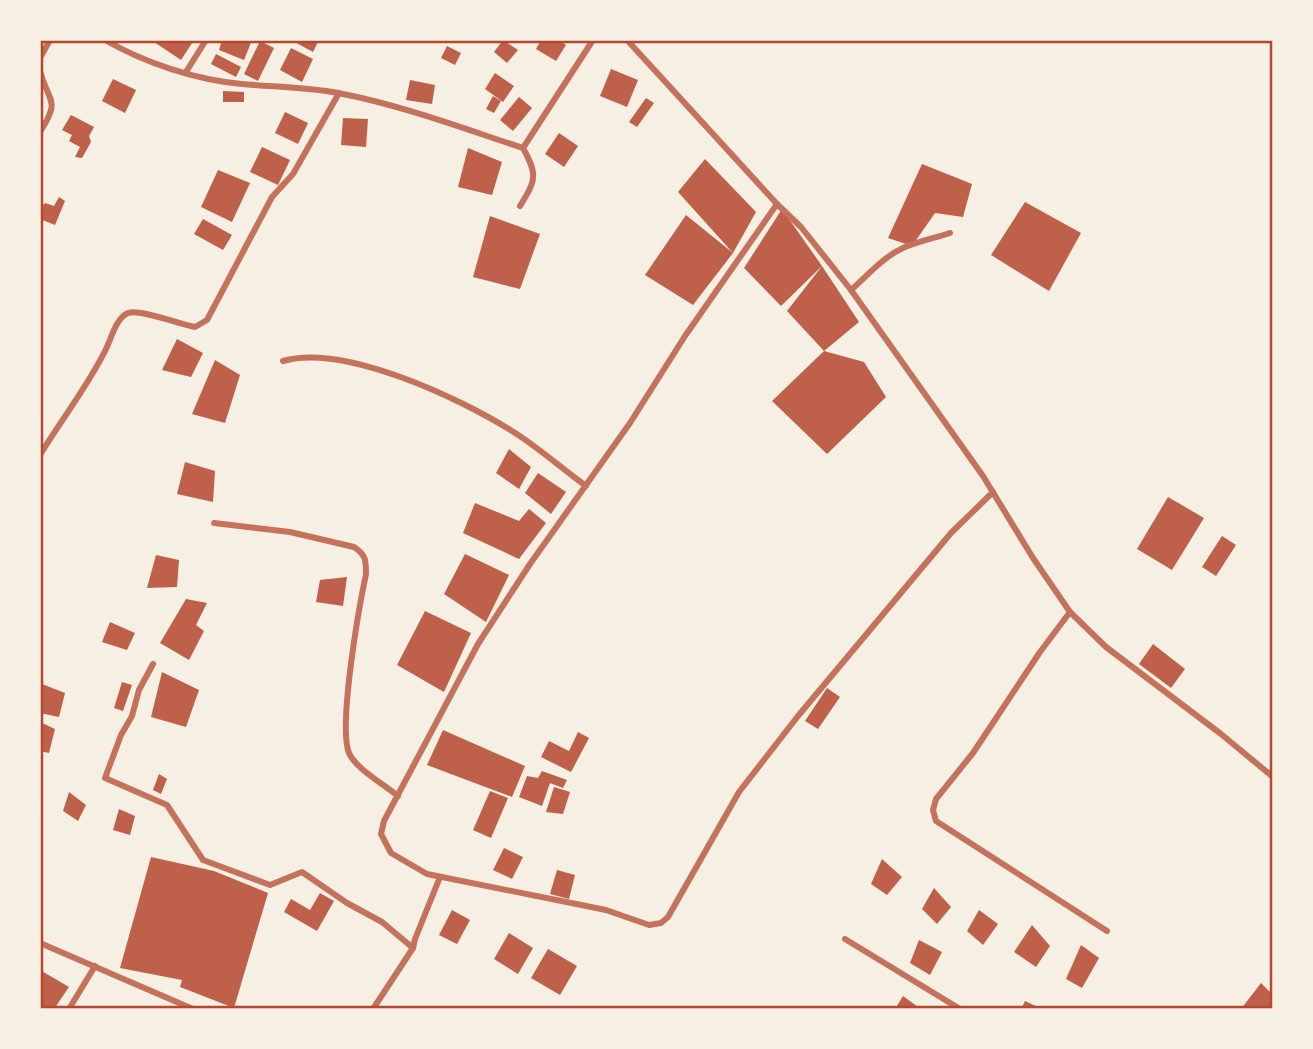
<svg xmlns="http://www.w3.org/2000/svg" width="1313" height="1049" font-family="Quicksand,sans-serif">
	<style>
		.building { fill: #bf614a }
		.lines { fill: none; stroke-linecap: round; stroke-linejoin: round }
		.minor { stroke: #c5725c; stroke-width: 6 }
		.neatline { fill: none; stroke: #b5482f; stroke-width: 2.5 }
	</style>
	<rect width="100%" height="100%" fill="#f6efe4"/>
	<g class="building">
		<path d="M151 40H194L181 60Z"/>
		<path d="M222 40H252L244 60 219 50Z"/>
		<path d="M291 40H319L313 52Z"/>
		<path d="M503 40 518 50 507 63 494 52Z"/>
		<path d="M541 40H559L566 45 556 61 536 49Z"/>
		<path d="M260 41 274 48 258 81 244 74Z"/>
		<path d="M447 46 461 53 455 65 441 58Z"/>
		<path d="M291 48 313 59 302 82 280 70Z"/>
		<path d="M216 54 241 67 236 77 211 64Z"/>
		<path d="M611 69 638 80 627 107 600 96Z"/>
		<path d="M495 73 514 86 503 102 485 89Z"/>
		<path d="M113 79 136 90 125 113 102 101Z"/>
		<path d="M410 80 435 85 432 104 406 100Z"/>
		<path d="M223 91 244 92V102H223Z"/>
		<path d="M493 96 501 101 494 113 486 109Z"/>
		<path d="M519 97 532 108 513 131 500 120Z"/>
		<path d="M646 98 654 103 637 127 629 122Z"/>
		<path d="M285 112 308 123 298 144 275 133Z"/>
		<path d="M71 115 94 127 89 136 91 142 82 158 75 157 80 147 69 141 72 135 62 130Z"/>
		<path d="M343 118 368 119 366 147 341 145Z"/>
		<path d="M559 133 578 146 564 167 545 154Z"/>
		<path d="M262 147 290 160 278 185 250 172Z"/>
		<path d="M468 148 502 162 492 195 458 187Z"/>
		<path d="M705 159 756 212 733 253 693 305 645 275 686 215 733 253 678 192Z"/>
		<path d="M922 164 972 184 963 217 935 213 912 246 888 238Z"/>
		<path d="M218 170 250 183 232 222 201 207Z"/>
		<path d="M59 197 65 201 55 225 40 219V209L45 203 54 206Z"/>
		<path d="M1025 202 1081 233 1049 291 991 255Z"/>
		<path d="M782 209 822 266 781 306 744 268Z"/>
		<path d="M490 216 540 234 520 289 473 277Z"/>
		<path d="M203 219 232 235 223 250 194 234Z"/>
		<path d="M822 266 859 322 824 351 787 311Z"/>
		<path d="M177 339 203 353 191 377 162 370Z"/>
		<path d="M824 351 864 362 886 397 827 454 772 401Z"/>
		<path d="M215 360 240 375 225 423 192 414Z"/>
		<path d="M509 449 531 467 519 489 496 473Z"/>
		<path d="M185 462 215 471 213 502 177 494Z"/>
		<path d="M538 473 566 492 551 514 525 493Z"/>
		<path d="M1168 497 1204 518 1172 570 1137 549Z"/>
		<path d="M475 503 519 521 529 509 546 523 519 559 463 533Z"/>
		<path d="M1222 536 1236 545 1216 576 1202 567Z"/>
		<path d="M465 554 509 575 486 622 444 594Z"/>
		<path d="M156 555 179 560 177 587 147 588Z"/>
		<path d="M347 577 343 606 316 602 320 580Z"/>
		<path d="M186 599 207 603 196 625 204 631 189 660 160 643Z"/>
		<path d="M425 611 471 633 444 692 397 665Z"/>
		<path d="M110 622 135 633 127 650 102 642Z"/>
		<path d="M1153 644 1185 669 1171 688 1139 664Z"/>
		<path d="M162 672 199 690 186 727 151 717Z"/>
		<path d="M122 682 132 685 123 711 114 708Z"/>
		<path d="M42 684 65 693 59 717 40 713Z"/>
		<path d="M827 688 840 697 818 729 805 721Z"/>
		<path d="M40 722 55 729 49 753 40 751Z"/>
		<path d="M443 730 525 766 512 797 427 765Z"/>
		<path d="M578 732 589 738 571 772 541 757 549 741 569 751Z"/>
		<path d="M542 771 567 780 563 788 550 783 542 806 519 797 527 776 538 778Z"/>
		<path d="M159 774 167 779 161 794 153 790Z"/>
		<path d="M554 787 570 792 563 814 546 812Z"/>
		<path d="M490 791 508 798 491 838 473 830Z"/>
		<path d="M69 792 86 805 78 821 63 811Z"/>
		<path d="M119 809 135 816 130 835 113 830Z"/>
		<path d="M504 848 523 857 512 879 493 870Z"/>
		<path d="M151 857 214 871 268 893 234 1008 180 987 182 980 120 968Z"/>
		<path d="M882 859 902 877 887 895 871 884Z"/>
		<path d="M557 870 575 875 569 899 550 894Z"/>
		<path d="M934 888 951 907 937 924 922 909Z"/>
		<path d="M320 893 334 901 317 931 284 912 291 899 310 910Z"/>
		<path d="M452 910 470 920 457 944 439 935Z"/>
		<path d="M979 910 998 924 983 945 967 931Z"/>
		<path d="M1032 925 1050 946 1036 967 1014 952Z"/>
		<path d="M509 933 533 948 518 974 494 959Z"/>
		<path d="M919 940 942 952 930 975 910 963Z"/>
		<path d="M1081 945 1099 958 1082 988 1066 979Z"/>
		<path d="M548 949 577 966 560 995 531 978Z"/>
		<path d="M40 970 69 987 54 1009H40Z"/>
		<path d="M1261 983 1273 995V1009H1241Z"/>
		<path d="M903 996 918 1007 917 1009H895Z"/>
		<path d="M1025 1001 1042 1009H1021Z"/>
	</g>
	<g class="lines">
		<g class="minor">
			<path d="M105 40C145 63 196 80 242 84 274 87 306 87 338 93 401 105 462 128 523 148L593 40"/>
			<path d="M627 40 777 204 685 336 630 423 530 564 478 644 384 821 381 834 391 853 427 874 606 910 649 925 661 923 668 917 739 792 798 716 951 533 993 492"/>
			<path d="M40 58 50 40"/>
			<path d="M40 71C49 104 61 99 40 132"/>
			<path d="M186 72 206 40"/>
			<path d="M777 204 801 227 851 290 983 476 1033 558 1070 612 1106 647 1221 734 1273 777"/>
			<path d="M520 206C536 180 538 175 523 148"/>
			<path d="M851 290C867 276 883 257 903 248 916 242 935 238 950 233"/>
			<path d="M283 361C344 343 461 399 512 431 538 447 561 468 586 486"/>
			<path d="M40 455C61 420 88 386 106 349 111 339 116 318 128 313 139 308 181 325 195 327L207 320 272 197 293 174 339 93"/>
			<path d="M214 523 290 532 354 547C366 555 366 560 366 574 359 607 338 726 349 753 355 768 385 785 398 796"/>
			<path d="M1070 612 1040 652 973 753 936 799 933 810 936 821 1107 931"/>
			<path d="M153 664 139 690 132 716 121 735 105 778 167 805 203 860 270 885 302 872 347 903 382 922 413 948"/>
			<path d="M845 939 960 1009"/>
			<path d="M40 943 193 1009"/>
			<path d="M69 1009 95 966"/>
			<path d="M373 1009 413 948 415 939 440 877"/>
		</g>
	</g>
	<rect width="1313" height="1049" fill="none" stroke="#f6efe4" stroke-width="84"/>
	<rect x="42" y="42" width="1229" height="965" class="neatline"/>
</svg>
